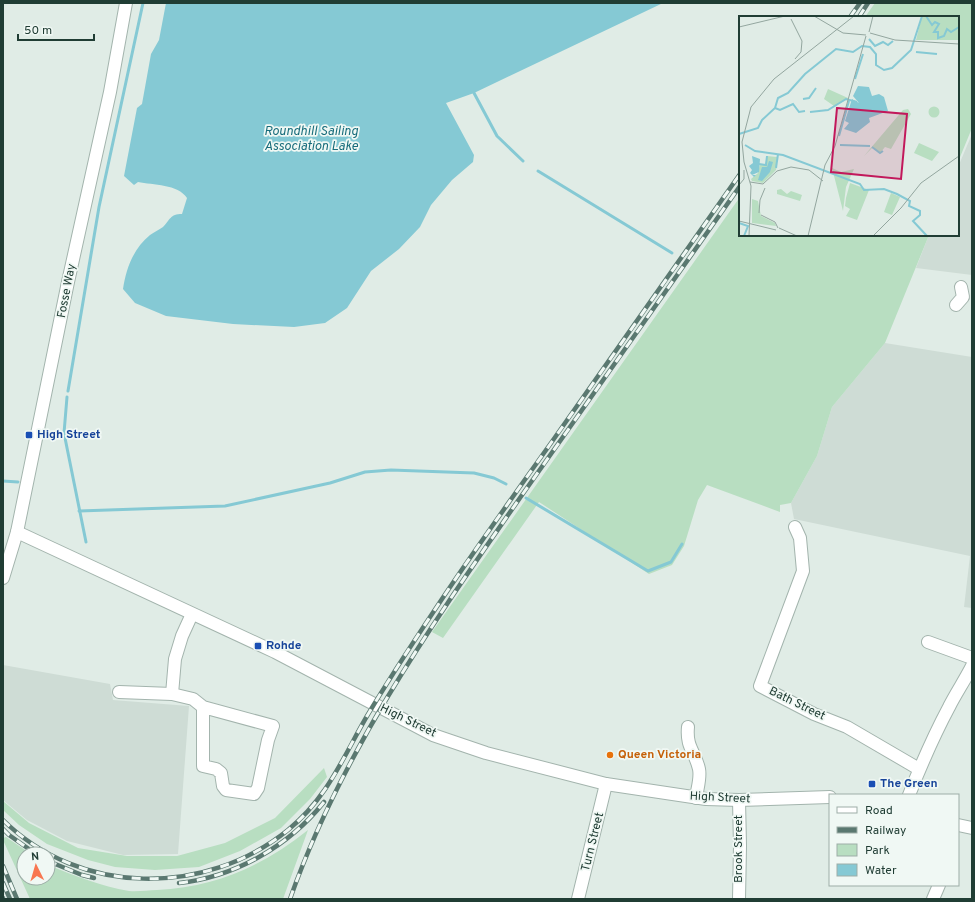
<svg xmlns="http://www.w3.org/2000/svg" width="975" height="902" font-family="Overpass,sans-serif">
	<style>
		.built { fill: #cedcd5 }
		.green { fill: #b8dec1 }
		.water { fill: #85c9d4 }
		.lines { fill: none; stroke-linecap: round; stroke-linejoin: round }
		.stream { stroke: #85c9d4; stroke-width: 3 }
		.minor-casing { stroke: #a3b4ad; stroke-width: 14 }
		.minor { stroke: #fff; stroke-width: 12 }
		.rail-casing { stroke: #5a7870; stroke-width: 4.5 }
		.rail { stroke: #f0f8f4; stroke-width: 3; stroke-dasharray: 9; stroke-linecap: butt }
		.transit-dot { fill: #1a4fb4; stroke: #f0f8f4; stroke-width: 1.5 }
		.food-dot { fill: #e8710a; stroke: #f0f8f4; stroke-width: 1.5 }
		.labels { text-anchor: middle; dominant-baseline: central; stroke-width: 3.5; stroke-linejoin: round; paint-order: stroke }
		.street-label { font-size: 12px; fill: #203d34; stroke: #f0f8f4 }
		.transit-label { font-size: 12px; font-weight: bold; fill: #164399; stroke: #f0f8f4; text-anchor: start }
		.food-label { font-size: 12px; font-weight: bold; fill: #c56008; stroke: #f0f8f4; text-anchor: start }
		.water-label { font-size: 13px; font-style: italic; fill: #176c7b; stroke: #f0f8f4 }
		.inset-river { fill: none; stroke: #85c9d4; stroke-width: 2 }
		.inset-road { fill: none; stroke: #93a69f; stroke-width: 1 }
		.view { fill: #c2185b; fill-opacity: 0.15; stroke: #c2185b; stroke-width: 2 }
		.inset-edge { fill: none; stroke: #203d34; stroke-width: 2 }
	</style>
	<rect width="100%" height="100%" fill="#e0ece6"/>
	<g class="built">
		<path d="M972 134V275L916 268 929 235H958V167Z"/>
		<path d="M885 343 972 357V608L964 607 970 556 794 519 791 503 817 456 832 407Z"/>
		<path d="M3 665 110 684 113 700 189 706 178 854 123 855 67 841 27 820 3 800Z"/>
	</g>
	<g class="green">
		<path d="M875 3H972V128L958 162V17H865Z"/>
		<path d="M740 197V235H929L885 343 832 407 817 456 791 503 780 505V512L707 485 698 500 684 546 672 565 649 574 539 502 443 638 432 632Z"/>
		<path d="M324 768 327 777 310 799 281 828 240 851 199 867 155 870 115 867 88 860 47 844 19 825 3 810V801L29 823 78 848 127 856H177L225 843 275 818Z"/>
		<path d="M308 830 283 899H30L3 840V838L6 837 31 854H24V878H48V865C75 876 101 886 129 891 138 892 148 890 157 890 216 887 261 867 308 830Z"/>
	</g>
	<path class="water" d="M166 3H663L474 93 446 103 474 155 473 162 452 180 431 205 420 227 399 249 371 271 347 308 325 323 294 327 233 324 166 316 135 303 123 289C126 269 133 249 150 235 154 232 159 230 163 227 170 220 170 214 182 214L187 198C178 184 153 185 138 182L134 185 124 176 137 108 142 104 151 54 159 40Z"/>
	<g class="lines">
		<g class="stream">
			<path d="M474 93 497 136 523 161"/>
			<path d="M538 171 672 253"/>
			<path d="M68 391 99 207 143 3"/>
			<path d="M67 397 64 433 86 542"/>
			<path d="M3 481 18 482"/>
			<path d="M526 498 648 571 671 562 682 544"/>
			<path d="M79 511 225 506 330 483 365 472 391 470 474 473 494 478 506 484"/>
		</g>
		<g class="minor-casing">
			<g id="minor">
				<path d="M956 305 963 297 961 287"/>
				<path d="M795 527 800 538 803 571 760 686 814 714 847 727 919 769"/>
				<path d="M17 532 275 652 433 735 486 753 606 784 706 799 739 800 830 797"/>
				<path d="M3 578 17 532 68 282 110 92 126 3"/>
				<path d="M192 614 182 636 175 659 172 694 193 699 203 707V766L216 769 221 773 223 786 226 790 254 794 258 788 268 740 273 726 203 707"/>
				<path d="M928 642 972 658"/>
				<path d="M119 692 172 694"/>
				<path d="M688 727C686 748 695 751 699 769 701 778 697 789 696 798"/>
				<path d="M909 795C921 765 934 735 949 707 956 693 965 680 972 666"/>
				<path d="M739 800 740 846 739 899"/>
				<path d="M958 825 972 828"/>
				<path d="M578 899 606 784"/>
				<path d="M933 899 939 885"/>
			</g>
		</g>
		<use href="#minor" class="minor"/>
		<g class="rail-casing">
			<g id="rail">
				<path d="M850 17 860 3"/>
				<path d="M859 17 868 3"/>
				<path d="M3 820C80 896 205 897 288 830 328 797 342 759 367 716 389 679 412 644 436 608 473 552 512 498 551 443 614 354 677 264 740 174"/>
				<path d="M3 829 9 835 36 854"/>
				<path d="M48 861 82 875 94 878"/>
				<path d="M3 866 17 899"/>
				<path d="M3 883 10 899"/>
				<path d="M179 883C235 877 289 846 324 802"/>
				<path d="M3 898V899"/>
				<path d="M290 899C342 751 433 623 522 495 595 392 667 289 740 186"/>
			</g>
		</g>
		<use href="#rail" class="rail"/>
	</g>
	<g class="transit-dot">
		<rect x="25" y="431" width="8" height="8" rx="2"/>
		<rect x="254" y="642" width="8" height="8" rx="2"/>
		<rect x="868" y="780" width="8" height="8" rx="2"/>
	</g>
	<circle class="food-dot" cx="610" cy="755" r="4"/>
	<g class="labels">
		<g class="street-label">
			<text transform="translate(67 291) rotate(-79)">Fosse Way</text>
			<text transform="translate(797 704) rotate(26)">Bath Street</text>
			<text transform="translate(408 721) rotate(26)">High Street</text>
			<text transform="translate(720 798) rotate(3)">High Street</text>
			<text transform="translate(593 842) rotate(-76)">Turn Street</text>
			<text transform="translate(739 849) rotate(-90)">Brook Street</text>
		</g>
		<g class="transit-label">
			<text x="37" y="435">High Street</text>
			<text x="266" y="646">Rohde</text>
			<text x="880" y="784">The Green</text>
		</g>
		<g class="food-label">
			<text x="618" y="755">Queen Victoria</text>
		</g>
		<g class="water-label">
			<text x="311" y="132">Roundhill Sailing<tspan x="311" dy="15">Association Lake</tspan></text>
		</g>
	</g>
	<g transform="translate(739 16)">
		<rect width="220" height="220" fill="#e0ece6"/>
		<path d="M183 0H220L219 24H177ZM89 73 109 82V83L95 90 85 83ZM189.5 96a5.5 5.5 0 1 1 11 0a5.5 5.5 0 1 1-11 0ZM169 93 172 98 152 133 146 131 141 137 134 131 125 140 164 94ZM180 127 200 136 193 145 175 137ZM28 140 38 141 37 154 24 167 13 165 12 163 19 157 21 148H26ZM93 152 102 156 115 153 107 171 104 195ZM111 167 130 174 118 204 107 200 111 193 106 190 107 182ZM42 173 48 178 52 175 63 179 61 185 38 178V174ZM152 177 161 181 153 199 145 196ZM13 183 19 185 22 200 36 207 37 210 13 207Z" fill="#b8dec1"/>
		<path d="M119 70 130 71 133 80 140 78 145 81 149 95 130 102 131 106 117 117 105 113 110 107 106 105 113 83 120 87 114 80ZM13 140 21 143 20 156 13 159H17L15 161 11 157 13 154 10 150 14 147ZM30 145 34 146 31 156 23 165 19 164 23 151H28Z" fill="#85c9d4"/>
		<path class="inset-river" d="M187 0 193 9 196 6 200 8 195 16H199V22L205 20 208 13 212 16 220 11M130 23 136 30 144 26 149 29 154 25M177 36 198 38M116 63 124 38M64 83 70 82 77 72M36 92 41 94 54 88 60 96 66 95M71 96 89 94 107 83 118 86M0 118 19 112 23 104 36 92 39 82 49 77 66 58 97 33 114 36 123 30 131 31 137 38V49L145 54 153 52 172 34 183 0M100 120 110 85M6 129 16 135 44 139 121 168 125 174 145 173 158 178 171 185 170 190 181 195V199L174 205 188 220M101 129 131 130M133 131 141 137 144 135M20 148 27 149 28 140M37 152 39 138M0 207 9 210 5 220"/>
		<path class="inset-road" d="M75 0 104 17 127 19M52 3 63 25 62 36 56 43M0 11 46 0M130 16 134 0M131 17 156 24 220 28M11 166 24 168M24 168 38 155 52 151 70 154 84 165M0 169 5 163V154M20 197 21 184 26 172M22 199 36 206 39 212M0 205 37 214M40 212 58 220M10 220 12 170 5 146 3 126 12 91 35 63 115 0M69 220 86 149 96 130 127 20M134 220 162 192 182 167 220 140"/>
		<path class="view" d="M98 92 168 98 162 163 92 156Z"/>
		<rect width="220" height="220" class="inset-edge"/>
	</g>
	<rect width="975" height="902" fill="none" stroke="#203d34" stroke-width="8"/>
	<rect x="829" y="794" width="130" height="92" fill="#f0f8f4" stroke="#9dada7"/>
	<rect x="837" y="807" width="20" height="6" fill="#ffffff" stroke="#9dada7"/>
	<text x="865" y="814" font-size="12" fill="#203d34">Road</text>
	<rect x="837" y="827" width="20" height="6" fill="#5a7870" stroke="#9dada7"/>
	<text x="865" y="834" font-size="12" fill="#203d34">Railway</text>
	<rect x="837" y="844" width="20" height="12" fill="#b8dec1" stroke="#9dada7"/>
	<text x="865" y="854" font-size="12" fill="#203d34">Park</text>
	<rect x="837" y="864" width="20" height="12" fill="#85c9d4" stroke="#9dada7"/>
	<text x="865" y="874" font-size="12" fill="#203d34">Water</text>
	<g transform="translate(36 866) rotate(355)"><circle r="19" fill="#f0f8f4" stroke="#9dada7"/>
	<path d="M0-3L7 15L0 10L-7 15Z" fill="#f87751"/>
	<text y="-6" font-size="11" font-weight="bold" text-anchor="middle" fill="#203d34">N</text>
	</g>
	<path d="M18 34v6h76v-6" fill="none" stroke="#203d34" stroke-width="2"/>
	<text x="24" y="34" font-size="12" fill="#203d34" stroke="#f0f8f4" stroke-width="3" paint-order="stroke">50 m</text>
</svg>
